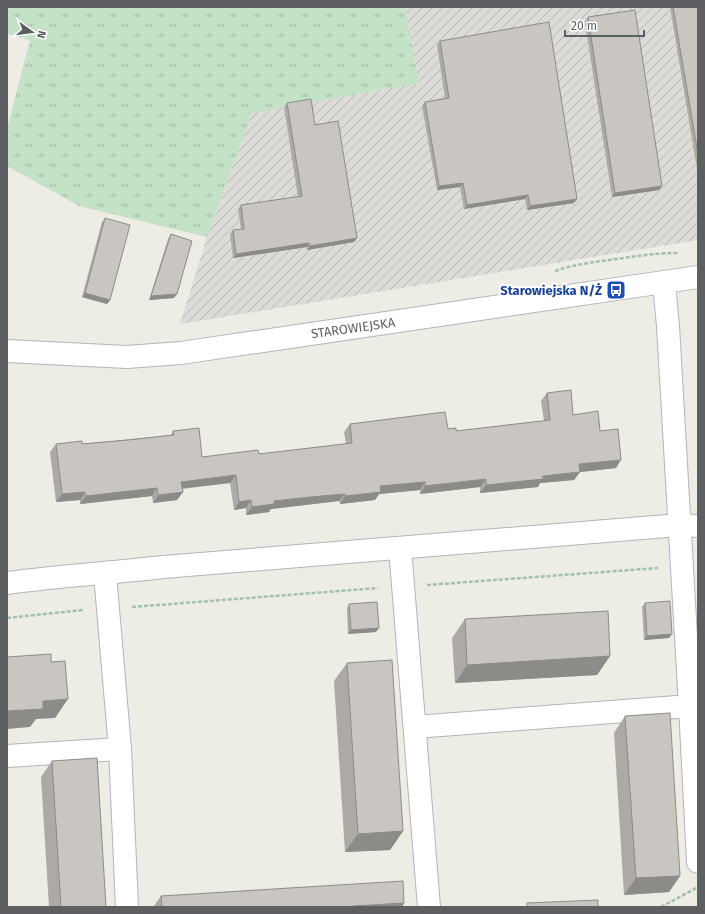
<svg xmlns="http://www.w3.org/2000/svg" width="705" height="914" font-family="'Fira Sans',sans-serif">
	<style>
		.industrial { fill: url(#industrial-furrows) }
		.grass { fill: url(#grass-tufts) }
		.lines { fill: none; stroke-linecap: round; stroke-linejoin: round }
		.street-casing { stroke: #b2b4b8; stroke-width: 24 }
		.path { stroke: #9ec2ac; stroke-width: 2.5; stroke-dasharray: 4 2; stroke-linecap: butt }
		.street { stroke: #fff; stroke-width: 22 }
		.wall { fill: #adaaa6 }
		.shaded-wall { fill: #8d8b87 }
		.building { fill: #c9c6c1; stroke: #8d8b87 }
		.labels { text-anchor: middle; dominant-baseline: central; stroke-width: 4; stroke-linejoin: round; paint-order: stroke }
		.transit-label { font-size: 13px; font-weight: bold; fill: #164399; stroke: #fff; text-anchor: end }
		.street-label { font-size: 13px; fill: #5d5f63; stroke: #fff }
	</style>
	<defs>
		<pattern id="industrial-furrows" width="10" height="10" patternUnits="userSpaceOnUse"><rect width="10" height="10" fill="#dcdbd7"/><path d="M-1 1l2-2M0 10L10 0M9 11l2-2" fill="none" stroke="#b6b5b2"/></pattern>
		<pattern id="grass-tufts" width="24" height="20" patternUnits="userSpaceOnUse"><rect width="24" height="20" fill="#c4e2c8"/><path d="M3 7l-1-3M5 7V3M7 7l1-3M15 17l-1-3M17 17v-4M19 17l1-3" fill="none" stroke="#a2baa6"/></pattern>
	</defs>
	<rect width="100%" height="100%" fill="#edece5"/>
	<path class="industrial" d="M405 7H698V240L180 324 207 237 252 113 419 83Z"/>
	<path class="grass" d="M7 7H405L419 83 252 113 207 237 79 206 7 166V129L30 40 7 34Z"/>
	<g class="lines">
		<g class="street-casing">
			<g id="street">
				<path d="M7 351 127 357 181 353 698 277"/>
				<path d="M400 548 429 907"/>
				<path d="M105 574 120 749 127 907"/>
				<path d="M7 583C59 576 111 573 163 567L679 525 698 526"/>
				<path d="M690 706 698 862"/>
				<path d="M415 727 690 706 668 326 664 283"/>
				<path d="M7 756 120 749"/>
			</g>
		</g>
		<g class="path">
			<path d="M555 271C575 264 595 262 616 259 637 256 657 253 678 253"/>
			<path d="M427 585 658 568"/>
			<path d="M132 607 378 588"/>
			<path d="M7 618 83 610"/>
			<path d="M661 907 698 887"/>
		</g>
		<use href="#street" class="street"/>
	</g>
	<g class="wall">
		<path d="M670 7H698V175Z"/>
		<path d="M588 17 662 186 659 190 612 197 585 22Z"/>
		<path d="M440 41 574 203 527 210 525 199 464 209 460 187 437 190 422 106 425 102 445 98 437 45Z"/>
		<path d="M287 103 315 125 357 238 354 242 307 250V247L233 258 230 234 233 230 241 229 238 209 241 205 298 197 284 107Z"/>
		<path d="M105 218 110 300 107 304 82 297 102 222Z"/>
		<path d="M171 234 174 298 149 300 168 239Z"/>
		<path d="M547 393 573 415 600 431 616 468 580 472 574 480 540 483 538 487 480 493V487L420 494V490L379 494 375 500 340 504 339 501 271 509 269 512 246 515V508L234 510 230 483 182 489 183 492 177 500 153 503 152 496 80 504V500L56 502 50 452 56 444H82L171 435 173 431 202 457 259 454 346 444 344 432 350 424 448 429 456 431 544 421 541 401Z"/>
		<path d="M645 603 672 634 669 638 644 640 642 607Z"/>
		<path d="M349 604 376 632 348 634 347 608Z"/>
		<path d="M465 619 610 656 597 675 455 683 452 638Z"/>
		<path d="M347 663 403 831 390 850 345 852 334 681Z"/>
		<path d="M625 716 680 876 669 892 624 895 614 733Z"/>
		<path d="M52 761 106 907H49L41 777Z"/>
		<path d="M161 896 404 903 402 907H153Z"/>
	</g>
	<g class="shaded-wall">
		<path d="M463 183 460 187 437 190 439 186Z"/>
		<path d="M662 186 659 190 612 197 615 193Z"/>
		<path d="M528 195 525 199 464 209 467 205Z"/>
		<path d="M577 199 574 203 527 210 530 206Z"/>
		<path d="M357 238 354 242 307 250 310 246Z"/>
		<path d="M309 243 307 247 233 258 236 254Z"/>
		<path d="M85 293 110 300 107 304 82 297Z"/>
		<path d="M177 294 174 298 149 300 151 296Z"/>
		<path d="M621 460 616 468 580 472 574 480 540 483 538 487 480 493 486 485 543 476 579 464Z"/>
		<path d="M236 475 230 483 176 489 181 482Z"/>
		<path d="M486 479 480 487 420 494 425 486Z"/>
		<path d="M425 482 420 490 379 494 375 500 340 504 345 496 380 486Z"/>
		<path d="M157 488 152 496 80 504 86 496Z"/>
		<path d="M85 492 80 500 56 502 62 494Z"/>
		<path d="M183 492 177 500 153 503 158 495Z"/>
		<path d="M345 494 339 501 271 509 269 512 246 515 252 507 274 501Z"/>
		<path d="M251 500 246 508 234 510 239 502Z"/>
		<path d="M379 628 376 632 348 634 351 630Z"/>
		<path d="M672 634 669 638 644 640 647 636Z"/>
		<path d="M610 656 597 675 455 683 467 665Z"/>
		<path d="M68 699 55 718 36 719 30 727 7 729V711L43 701Z"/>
		<path d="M403 831 390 850 345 852 358 834Z"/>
		<path d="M680 876 669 892 624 895 636 878Z"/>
		<path d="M404 903 402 907H353V906Z"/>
	</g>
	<g class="building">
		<path d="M673 7H698V154Z"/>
		<path d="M635 10 662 186 615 193 588 17Z"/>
		<path d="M549 22 577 199 530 206 528 195 467 205 463 183 439 186 425 102 449 98 440 41Z"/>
		<path d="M311 99 315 125 338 121 357 238 310 246 309 243 236 254 233 230 244 229 241 205 302 196 287 103Z"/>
		<path d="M105 218 130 225 110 300 85 293Z"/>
		<path d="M171 234 192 241 177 294 151 296Z"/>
		<path d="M571 390 573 415 598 411 600 431 618 429 621 460 579 464 580 472 543 476V479L486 485V479L425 486V482L380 486 381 492 345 496V494L310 497 274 501V504L252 507 251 500 239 502 236 475 181 482 183 492 158 495 157 488 86 496 85 492 62 494 56 444 82 441V444L128 440 174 435 173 431 199 428 202 457 258 450 259 454 352 443 350 424 445 412 448 429 456 428V431L550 420 547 393Z"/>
		<path d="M670 601 672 634 647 636 645 603Z"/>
		<path d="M377 602 379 628 351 630 349 604Z"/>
		<path d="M608 611 610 656 467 665 465 619Z"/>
		<path d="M51 654V662L65 661 68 699 43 701V709L7 711V657Z"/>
		<path d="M392 660 403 831 358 834 347 663Z"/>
		<path d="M670 713 680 876 636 878 625 716Z"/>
		<path d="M97 758 106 907H61L52 761Z"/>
		<path d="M403 881 404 903 353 906V907H162L161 896Z"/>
		<path d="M598 900V907H527V903Z"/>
	</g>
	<defs>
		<g id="bus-square" transform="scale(1)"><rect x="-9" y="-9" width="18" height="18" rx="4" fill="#1a4fb4" stroke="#fff"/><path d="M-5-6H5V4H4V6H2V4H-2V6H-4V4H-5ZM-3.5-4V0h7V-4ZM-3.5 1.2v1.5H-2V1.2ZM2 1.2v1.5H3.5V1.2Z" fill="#fff"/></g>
	</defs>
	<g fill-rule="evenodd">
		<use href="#bus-square" x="616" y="290"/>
	</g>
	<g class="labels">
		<g class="transit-label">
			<text x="602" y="290">Starowiejska N/Ż</text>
		</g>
		<g class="street-label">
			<text transform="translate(353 328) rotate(-8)">STAROWIEJSKA</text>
		</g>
	</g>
	<rect width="705" height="914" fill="none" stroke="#5d5f63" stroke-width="16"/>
	<g transform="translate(32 32) rotate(104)" stroke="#ffffff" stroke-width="3" paint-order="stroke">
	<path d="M0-3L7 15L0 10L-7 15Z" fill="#5d5f63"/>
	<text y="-6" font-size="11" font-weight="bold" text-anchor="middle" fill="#5d5f63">N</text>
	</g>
	<path d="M565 30v6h79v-6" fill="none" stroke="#5d5f63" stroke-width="2"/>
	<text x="571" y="30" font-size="12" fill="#5d5f63" stroke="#ffffff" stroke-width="3" paint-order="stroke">20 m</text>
</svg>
